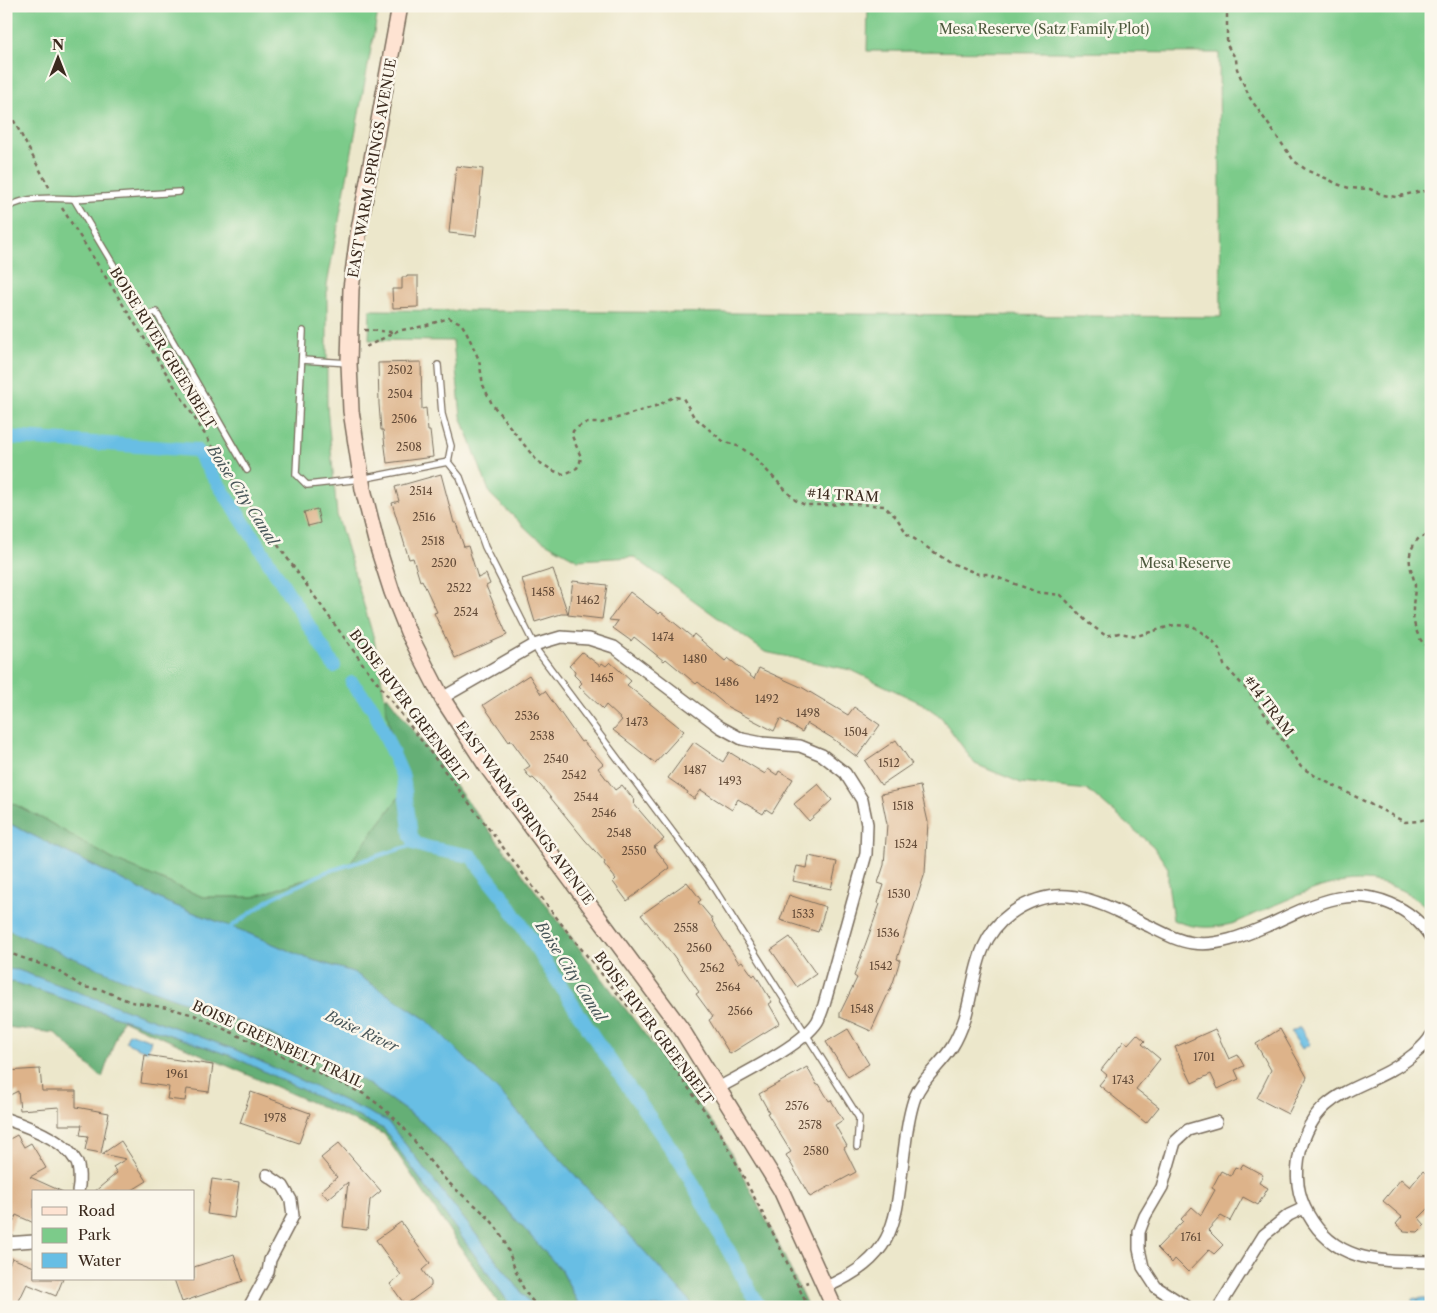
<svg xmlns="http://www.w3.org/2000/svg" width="1437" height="1313" font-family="'Libre Caslon Text',serif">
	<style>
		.green { fill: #7ccb8a; stroke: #5c7a54 }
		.forest { fill: #65af76; stroke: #506c4a }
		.water { fill: #67bee4; stroke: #517481 }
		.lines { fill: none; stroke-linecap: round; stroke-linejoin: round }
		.stream { stroke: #67bee4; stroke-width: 4 }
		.canal { stroke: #67bee4; stroke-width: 14 }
		.building { fill: #ddb38a }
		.lane-casing { stroke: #796c5b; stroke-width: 8 }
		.street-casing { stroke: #796c5b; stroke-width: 14 }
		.secondary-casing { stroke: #796c5b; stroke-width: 18 }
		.path { stroke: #796c5b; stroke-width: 2.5; stroke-dasharray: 4 4; stroke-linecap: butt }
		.lane { stroke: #fff; stroke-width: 5.5 }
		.street { stroke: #fff; stroke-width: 11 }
		.secondary { stroke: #fee3d2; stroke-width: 15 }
		.labels { text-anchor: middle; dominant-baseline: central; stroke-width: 5; stroke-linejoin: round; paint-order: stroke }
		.number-label { font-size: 11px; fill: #644c39 }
		.park-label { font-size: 14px; fill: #4e5a3e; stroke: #fbf7ec }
		.street-label { font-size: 14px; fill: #3b2a1e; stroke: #fbf7ec }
		.water-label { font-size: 15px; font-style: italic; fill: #485659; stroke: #fbf7ec }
	</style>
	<rect width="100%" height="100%" fill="#fbf7ec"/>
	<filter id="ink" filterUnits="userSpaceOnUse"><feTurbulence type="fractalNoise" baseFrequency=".02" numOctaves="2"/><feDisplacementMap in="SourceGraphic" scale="10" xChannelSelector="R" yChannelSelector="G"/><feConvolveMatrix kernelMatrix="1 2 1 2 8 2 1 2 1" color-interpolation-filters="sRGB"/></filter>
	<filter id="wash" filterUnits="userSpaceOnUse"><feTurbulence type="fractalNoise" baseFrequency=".0096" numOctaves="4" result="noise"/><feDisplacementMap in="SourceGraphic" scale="20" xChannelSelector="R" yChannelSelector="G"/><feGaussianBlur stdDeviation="1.12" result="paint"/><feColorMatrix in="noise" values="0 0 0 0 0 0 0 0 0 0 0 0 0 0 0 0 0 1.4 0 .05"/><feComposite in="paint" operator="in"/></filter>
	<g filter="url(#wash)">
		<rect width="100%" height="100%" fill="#ece7cb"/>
		<g class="green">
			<path d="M6 6H379L327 285V406L337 515 374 639 402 793 349 864 254 897H203L112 859 47 821 6 800Z"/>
			<path d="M868 6H1431V911C1367 851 1301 895 1235 923 1213 929 1195 929 1173 920L1168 883V868L1153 846 1088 790 1021 783 975 764 941 717 923 704 851 670 765 652 634 557 578 560 534 536 490 494 461 416 453 341 369 340 370 310 1221 317 1219 53 867 51Z"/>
		</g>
		<g class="forest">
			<path d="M387 696 721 1134 775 1237 808 1307H695L503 1096 427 1020 353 972 306 958 245 932 168 903 6 822V800L47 821 112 859 203 897H254L349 864 402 793 385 702Z"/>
			<path d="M6 929 262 1030 364 1081 423 1123 493 1194 562 1271 580 1307H533L387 1121 236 1050 18 970 6 969Z"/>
			<path d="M14 982 232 1056 384 1129 512 1307H501L384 1134 122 1020 102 1078 55 1033 6 1027V983Z"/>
		</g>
		<g class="water">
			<path d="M6 822 168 903 245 932 306 958 353 972 427 1020 503 1096 695 1307H580L562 1271 493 1194 423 1123 364 1081 262 1030 137 985 6 929Z"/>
			<path d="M6 969 18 970 236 1050 387 1121 533 1307H512L384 1129 232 1056 14 982 6 983Z"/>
			<path d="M1300 1027 1310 1044 1302 1049 1291 1032Z"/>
			<path d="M131 1033 151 1040 148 1050 146 1051 129 1044 126 1041 128 1035Z"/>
			<path d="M1417 1298 1418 1301V1298H1427V1307H1414L1416 1303H1413V1299Z"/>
		</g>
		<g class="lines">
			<path class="stream" d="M228 929 272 898 326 872 416 844"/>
			<g class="canal">
				<path d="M6 437 196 450 257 543 334 666"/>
				<path d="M352 683 373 708 403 777 411 836 416 844 429 848 471 856 504 898 595 1039 682 1164 759 1307"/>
			</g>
		</g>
		<g id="blocks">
			<g class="building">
				<path d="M456 166 483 169 476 236 449 233Z"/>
				<path d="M407 276H418V307L393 308 392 289H402V277H407Z"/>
				<path d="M421 362 422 409 426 408 428 431H430L433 457 387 463 383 430H381L379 404 378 363Z"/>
				<path d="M441 474 454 523H456L464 547 468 546 478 578 486 574 490 584 486 586 507 635 455 658 434 613 437 612 422 580 420 581 413 558 409 559 392 503 399 501 395 487Z"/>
				<path d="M317 509 320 523 308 526 304 512Z"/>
				<path d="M553 569 568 614H561L535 622 522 579Z"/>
				<path d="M573 581 607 585 602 619 568 615Z"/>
				<path d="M630 592 659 614 661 612 692 637 694 634 725 661 728 658 754 679 759 668 803 688 848 715 854 707 880 725 857 757 832 738 807 723 802 732 780 719 774 731 728 707 698 682 696 684 666 659 664 661 634 637 631 641 613 628 618 621 609 620Z"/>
				<path d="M582 652 600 666 602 663 606 666 610 662 631 681 627 685 684 731 655 763 613 730 622 720 606 705 603 709 579 686 582 683 574 675 575 671 569 666Z"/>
				<path d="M529 675 541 694 545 691 581 742 583 741 603 764 598 768 615 790 622 785 635 801 633 803 664 839 654 847 670 868 627 901 613 882 616 879 604 864 605 862 585 840 541 786 533 778 531 779 524 770 530 766 511 740 509 742 483 705Z"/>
				<path d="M896 740 912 764 881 785 865 761Z"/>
				<path d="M694 742 723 762 729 752 765 774 768 769 777 775 779 771 793 779 772 813 766 809 763 814 738 799 732 810 701 790 694 799 687 794 688 792 668 778Z"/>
				<path d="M818 784 832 800 809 821 794 804Z"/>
				<path d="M920 786 928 822 925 873 897 959 900 960 893 983 871 1031 840 1017V1013L857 978 854 976 880 904 878 903 884 885 878 883 884 865 887 824 881 794Z"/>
				<path d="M809 856 837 862 831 889 793 881 797 866 807 868Z"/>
				<path d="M687 882 701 900 698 902 713 920 712 921 739 963 742 961 753 976 755 974 772 1002 769 1004 780 1023 730 1054 709 1020 713 1017 696 994 699 992 673 955 641 915Z"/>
				<path d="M789 895 826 907 818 932 780 920Z"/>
				<path d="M790 937 816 974 797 987 771 950Z"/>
				<path d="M848 1029 869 1064 848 1077 826 1042Z"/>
				<path d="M1215 1029 1229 1059 1238 1055 1244 1066 1235 1070 1239 1079 1218 1089 1211 1074 1192 1083 1175 1047Z"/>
				<path d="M1280 1029 1307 1077 1288 1114 1257 1098 1271 1070 1256 1044Z"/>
				<path d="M1137 1034 1145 1041 1142 1044 1160 1059 1136 1089 1159 1107 1146 1123 1099 1085 1107 1075 1101 1070 1124 1041 1128 1044Z"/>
				<path d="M145 1055 213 1065 209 1092 187 1089 185 1101 167 1099 169 1087 141 1083Z"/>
				<path d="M807 1067 817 1085 819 1084 829 1101 831 1100 843 1120 835 1125 847 1146 844 1148 856 1172 810 1197 786 1155 791 1152 767 1113 769 1112 759 1094Z"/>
				<path d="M40 1069 42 1091H76V1107L109 1113 101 1153 85 1150 88 1136 80 1135 82 1125H59V1107L20 1110 18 1091 6 1097V1071Z"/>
				<path d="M251 1092 310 1113 299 1143 240 1123Z"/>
				<path d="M17 1135 24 1147 31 1143 46 1168 30 1177 63 1192H34V1223L16 1215 8 1235H6V1141Z"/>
				<path d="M121 1141 147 1181 129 1192H94L117 1173 113 1167 126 1159 102 1154Z"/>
				<path d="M339 1143 381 1191 370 1200 367 1230 343 1227 348 1182 328 1199 321 1191 337 1177 321 1158Z"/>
				<path d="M1243 1164 1263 1175 1259 1183 1268 1188 1258 1205 1243 1197 1230 1221 1221 1216 1208 1230 1223 1245 1214 1254 1209 1250 1188 1272 1175 1259 1172 1263 1157 1248 1183 1221 1181 1219 1192 1207 1201 1215 1215 1190 1212 1188 1221 1171 1231 1176 1235 1167 1240 1169Z"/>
				<path d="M1423 1171 1431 1178V1206L1419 1218 1425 1225 1418 1232 1404 1231 1396 1224 1402 1217 1383 1201 1401 1179 1410 1187Z"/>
				<path d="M212 1179 239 1183 234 1218 207 1214Z"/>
				<path d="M401 1222 430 1263 422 1270 431 1282V1286L405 1305 390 1284 401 1275 376 1240Z"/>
				<path d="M234 1254 243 1281 182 1302 174 1279H194V1267Z"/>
				<path d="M12 1258 34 1267V1279H63L56 1296 27 1284 17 1305 6 1300V1271Z"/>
			</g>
		</g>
	</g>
	<g filter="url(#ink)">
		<use href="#blocks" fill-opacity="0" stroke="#796c5b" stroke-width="1"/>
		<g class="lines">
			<g class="lane-casing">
				<g id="lane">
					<path d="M179 192 74 199 144 316 156 312 247 470"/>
					<path d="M6 208C27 196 51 198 74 199"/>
					<path d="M303 331 296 474 307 485 361 479 448 462"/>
					<path d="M302 360 349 363"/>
					<path d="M438 365 442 414 451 446 448 462 460 477 485 547 538 652 710 882 859 1118 857 1147"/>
				</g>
			</g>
			<g class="street-casing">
				<g id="street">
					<path d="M442 698 534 645 561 637 589 639 614 647 720 727 742 739 762 743 800 746 822 755 845 773 862 800 867 824 866 854 824 1005C822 1010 820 1017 817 1022 802 1045 743 1074 718 1088"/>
					<path d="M1431 1036C1426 1045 1420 1049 1413 1055 1369 1092 1316 1084 1300 1152 1295 1174 1297 1195 1308 1214 1336 1264 1381 1261 1431 1262"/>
					<path d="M6 1119C27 1126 65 1140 76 1161 80 1168 80 1183 78 1192"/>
					<path d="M6 1243 34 1241"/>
					<path d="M826 1287C901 1254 895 1218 905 1145 907 1129 909 1113 915 1097 923 1077 941 1065 952 1047 957 1039 962 1027 965 1018 976 980 975 939 1010 914 1061 877 1102 904 1151 927 1165 934 1178 941 1193 943 1220 947 1247 934 1271 924 1292 914 1314 903 1338 898 1373 891 1412 907 1431 938"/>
					<path d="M249 1307 268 1272 270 1260 293 1216 291 1200 283 1186 267 1175"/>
					<path d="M1187 1307 1156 1287 1143 1267 1139 1249V1232L1145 1216 1162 1187 1175 1142 1188 1130 1216 1122"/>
					<path d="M1219 1307 1264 1235 1289 1215 1304 1208"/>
				</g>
			</g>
			<g class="secondary-casing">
				<path id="secondary" d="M400 6 358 235 351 289 349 363 351 411 363 489 377 545 392 592 408 632 442 698 487 767 682 1030 781 1190 834 1307"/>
			</g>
			<g class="path">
				<path d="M1227 6V45L1236 59 1237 69 1250 98 1294 161 1308 171 1328 179 1337 184 1349 188 1370 189 1383 195 1396 197 1421 191 1431 192"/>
				<path d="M6 106 50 189"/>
				<path d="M62 208 252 509 363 664 566 930 649 1032 721 1134 775 1237 808 1307"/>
				<path d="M364 330 393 332"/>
				<path d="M366 347 397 331 424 326 449 318 461 323 467 333 479 360 483 385 492 404 537 461 554 471 563 474 569 472 577 468 580 462 581 457 572 436 573 431 578 427 585 423H601L640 411 659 405 673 397 683 398 694 417 723 441 740 447 753 456 795 500 805 505H832L844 503 884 506 896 517 907 534 949 562 978 574H988L1037 592 1061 595 1087 622 1106 636 1119 633 1137 636 1174 625 1193 626 1213 641 1219 649 1224 665 1251 694 1301 767 1317 777 1405 822 1419 821 1431 817"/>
				<path d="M1431 512C1428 518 1429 531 1426 535 1423 538 1422 536 1419 538 1416 541 1412 547 1411 551 1407 563 1413 573 1415 585 1415 594 1413 601 1413 609 1412 621 1418 644 1431 649"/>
				<path d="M6 952 57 970 83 987 102 990 131 1002 168 1008 194 1015 364 1094C377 1103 391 1114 402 1126 418 1144 431 1165 448 1182 465 1199 485 1210 498 1230 514 1254 515 1288 539 1307"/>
				<path d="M798 1286 808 1282"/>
			</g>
			<use href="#lane" class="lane"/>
			<use href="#street" class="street"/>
			<use href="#secondary" class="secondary"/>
		</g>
	</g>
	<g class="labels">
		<g class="number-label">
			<text x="400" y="370">2502</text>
			<text x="400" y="394">2504</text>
			<text x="404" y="419">2506</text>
			<text x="409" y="447">2508</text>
			<text x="421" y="491">2514</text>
			<text x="424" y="517">2516</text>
			<text x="433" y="541">2518</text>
			<text x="444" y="563">2520</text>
			<text x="459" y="588">2522</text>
			<text x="543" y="592">1458</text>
			<text x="588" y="600">1462</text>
			<text x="466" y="612">2524</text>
			<text x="663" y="637">1474</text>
			<text x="695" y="659">1480</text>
			<text x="602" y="678">1465</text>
			<text x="727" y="682">1486</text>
			<text x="767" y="699">1492</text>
			<text x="808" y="713">1498</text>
			<text x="527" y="716">2536</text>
			<text x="637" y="722">1473</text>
			<text x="856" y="732">1504</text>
			<text x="542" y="736">2538</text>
			<text x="556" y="759">2540</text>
			<text x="889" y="763">1512</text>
			<text x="695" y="770">1487</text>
			<text x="574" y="775">2542</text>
			<text x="730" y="781">1493</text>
			<text x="586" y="797">2544</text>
			<text x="903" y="806">1518</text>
			<text x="604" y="813">2546</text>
			<text x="619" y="833">2548</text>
			<text x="906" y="844">1524</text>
			<text x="634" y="851">2550</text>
			<text x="899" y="894">1530</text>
			<text x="803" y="914">1533</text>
			<text x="686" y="928">2558</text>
			<text x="888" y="933">1536</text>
			<text x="699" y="948">2560</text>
			<text x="881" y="966">1542</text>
			<text x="712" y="968">2562</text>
			<text x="728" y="987">2564</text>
			<text x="862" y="1009">1548</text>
			<text x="740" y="1011">2566</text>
			<text x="1204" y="1057">1701</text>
			<text x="177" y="1074">1961</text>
			<text x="1123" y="1080">1743</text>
			<text x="797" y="1106">2576</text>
			<text x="275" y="1118">1978</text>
			<text x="810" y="1125">2578</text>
			<text x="816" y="1151">2580</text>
			<text x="1191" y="1237">1761</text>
		</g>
		<g class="park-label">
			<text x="1044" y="29">Mesa Reserve (Satz Family Plot)</text>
			<text x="1185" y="563">Mesa Reserve</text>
		</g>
		<g class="street-label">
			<text transform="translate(372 168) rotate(-80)">EAST WARM SPRINGS AVENUE</text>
			<text transform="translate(163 348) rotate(58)">BOISE RIVER GREENBELT</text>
			<text transform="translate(843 495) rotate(3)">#14 TRAM</text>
			<text transform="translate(409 706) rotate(53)">BOISE RIVER GREENBELT</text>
			<text transform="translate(1269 706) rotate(53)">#14 TRAM</text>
			<text transform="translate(525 813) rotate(54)">EAST WARM SPRINGS AVENUE</text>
			<text transform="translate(654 1028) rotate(53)">BOISE RIVER GREENBELT</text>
			<text transform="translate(278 1044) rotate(25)">BOISE GREENBELT TRAIL</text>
		</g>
		<g class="water-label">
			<text transform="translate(243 495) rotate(57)">Boise City Canal</text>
			<text transform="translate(571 971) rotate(57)">Boise City Canal</text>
			<text transform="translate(362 1031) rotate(25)">Boise River</text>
		</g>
	</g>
	<rect width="1437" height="1313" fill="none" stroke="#fbf7ec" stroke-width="25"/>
	<rect x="32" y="1190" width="162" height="90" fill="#fbf7ec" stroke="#aea59a"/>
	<rect x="42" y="1207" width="25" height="8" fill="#fee3d2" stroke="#aea59a"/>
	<text x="78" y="1216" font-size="15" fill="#3b2a1e">Road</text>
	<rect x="42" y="1228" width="25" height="15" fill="#7ccb8a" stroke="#aea59a"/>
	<text x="78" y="1240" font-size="15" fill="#3b2a1e">Park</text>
	<rect x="42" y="1253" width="25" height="15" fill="#67bee4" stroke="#aea59a"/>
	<text x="78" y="1266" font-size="15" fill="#3b2a1e">Water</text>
	<g transform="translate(58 58)" stroke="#fbf7ec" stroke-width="4" paint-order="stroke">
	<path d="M0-4L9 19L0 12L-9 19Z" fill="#3b2a1e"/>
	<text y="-8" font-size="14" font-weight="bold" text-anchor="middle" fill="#3b2a1e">N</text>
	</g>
</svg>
